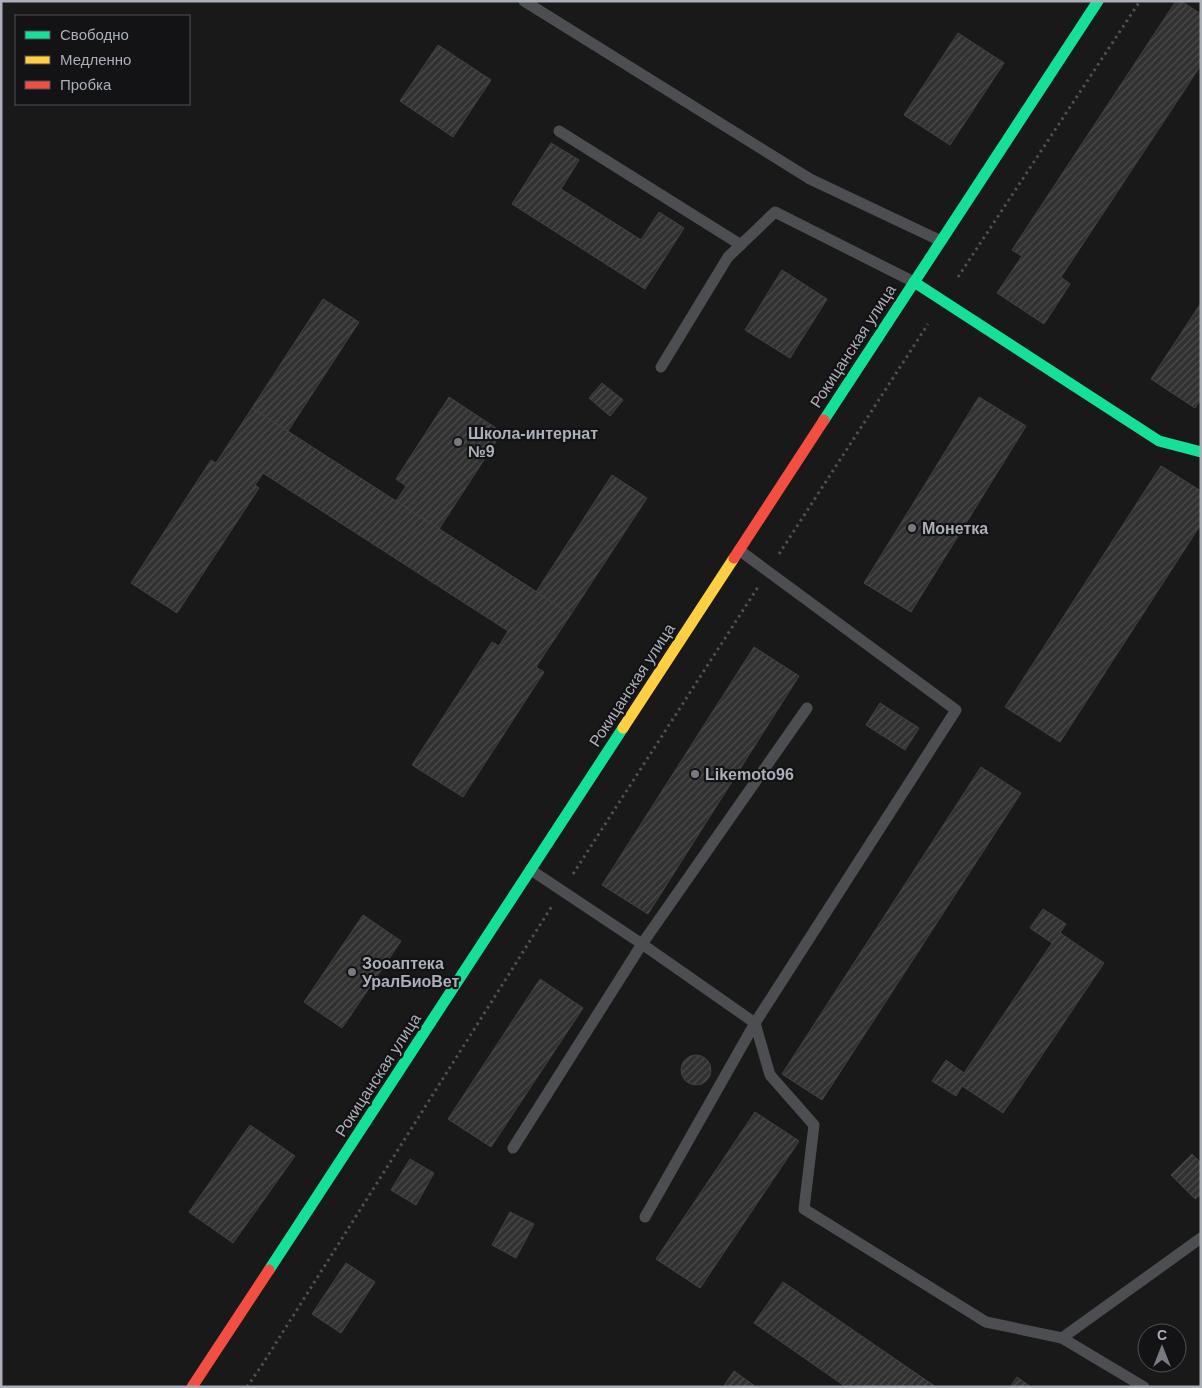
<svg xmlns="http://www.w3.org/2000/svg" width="1202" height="1388" font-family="Arial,sans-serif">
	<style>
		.building { fill: url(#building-hatch); stroke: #414245 }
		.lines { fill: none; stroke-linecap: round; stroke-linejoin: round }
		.path { stroke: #4f5053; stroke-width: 3; stroke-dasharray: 2.5 4; stroke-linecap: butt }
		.lane { stroke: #4d4e52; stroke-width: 11 }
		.fast { stroke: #16e098; stroke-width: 11 }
		.slow { stroke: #ffcf43; stroke-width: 11 }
		.jam { stroke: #f24e42; stroke-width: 11 }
		.poi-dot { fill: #787a81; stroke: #131315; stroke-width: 2 }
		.labels { text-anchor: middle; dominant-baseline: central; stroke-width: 4.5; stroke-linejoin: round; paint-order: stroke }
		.street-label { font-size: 16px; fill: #abafb9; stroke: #131315 }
		.poi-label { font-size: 16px; font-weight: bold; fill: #abafb9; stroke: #131315; text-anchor: start }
	</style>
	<defs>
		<pattern id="building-hatch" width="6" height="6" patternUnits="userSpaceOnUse" patternTransform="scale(1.25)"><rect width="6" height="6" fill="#313131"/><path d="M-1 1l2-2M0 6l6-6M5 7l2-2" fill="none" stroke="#4c4c4d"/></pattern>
	</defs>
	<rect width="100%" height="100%" fill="#191919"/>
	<g class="building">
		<path d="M1176 1H1181L1201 14V65L1061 277 1070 284 1044 324 997 293 1022 256 1012 250Z"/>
		<path d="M958 33 1004 63 950 145 904 115Z"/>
		<path d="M438 45 491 80 453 137 400 101Z"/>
		<path d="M551 143 579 160 561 189 641 240 659 212 684 228 645 289 512 204Z"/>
		<path d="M782 270 827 299 790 358 745 330Z"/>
		<path d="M323 299 359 322 288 431 252 408Z"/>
		<path d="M1201 303V399L1195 408 1151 379Z"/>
		<path d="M602 383 623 400 610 416 589 398Z"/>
		<path d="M449 397 502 432 439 529 396 501 406 486 396 479Z"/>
		<path d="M979 397 1026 426 911 612 864 583Z"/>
		<path d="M252 408 571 614 536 667 544 672 463 797 412 765 492 642 499 646 508 631 263 473 255 485 259 488 177 613 131 583 211 460 216 463Z"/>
		<path d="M1161 466 1201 491V524L1060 742 1005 707Z"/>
		<path d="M612 475 647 498 571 614 536 592Z"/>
		<path d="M754 647 799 676 648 914 602 885Z"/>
		<path d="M880 703 919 728 905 750 866 725Z"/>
		<path d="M981 767 1021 793 822 1100 782 1074Z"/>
		<path d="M1043 909 1066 924 1060 933 1104 963 1003 1113 962 1086 956 1096 932 1081 946 1060 964 1073 1052 943 1030 928Z"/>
		<path d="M363 915 401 941 342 1028 304 1002Z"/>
		<path d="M540 979 583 1008 491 1147 448 1119Z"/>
		<circle cx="696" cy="1070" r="15"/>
		<path d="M755 1112 799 1141 700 1288 656 1259Z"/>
		<path d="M250 1125 295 1156 233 1243 189 1212Z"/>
		<path d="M1192 1154 1201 1163V1194L1195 1199 1171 1175Z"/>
		<path d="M410 1159 434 1173 416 1205 391 1190Z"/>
		<path d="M510 1212 534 1224 516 1258 492 1245Z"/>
		<path d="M346 1263 375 1282 341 1333 312 1314Z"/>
		<path d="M783 1282 936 1387H846L754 1323Z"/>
		<path d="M734 1371 756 1387H723Z"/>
		<path d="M1017 1377 1031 1387H1010Z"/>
	</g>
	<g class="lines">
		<g class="path">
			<path d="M958 277 1140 1"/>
			<path d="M779 554 928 324"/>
			<path d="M573 874 758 587"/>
			<path d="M247 1387 262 1365 552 906"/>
		</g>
		<g class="lane">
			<path d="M524 1 810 179 941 241"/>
			<path d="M559 131 741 245"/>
			<path d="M661 367 728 257 775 212 914 282"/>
			<path d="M531 870 642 944 755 1023 770 1075 814 1125 804 1209 986 1322 1062 1338 1201 1238"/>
			<path d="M513 1148 642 944 807 708"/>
			<path d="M645 1217 755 1023 956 710 739 550"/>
			<path d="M1062 1338 1144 1387"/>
		</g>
		<g class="fast">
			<path d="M914 282 1159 441 1201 452"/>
			<path d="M824 420 1098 1"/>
			<path d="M269 1270 623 728"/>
		</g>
		<path class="slow" d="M623 728 734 558"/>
		<g class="jam">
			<path d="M734 558 824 420"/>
			<path d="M192 1387 269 1270"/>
		</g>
	</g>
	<g class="poi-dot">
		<circle cx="458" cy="442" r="5"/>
		<circle cx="912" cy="528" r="5"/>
		<circle cx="695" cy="774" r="5"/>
		<circle cx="352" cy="972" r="5"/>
	</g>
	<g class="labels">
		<g class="street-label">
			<text transform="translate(853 346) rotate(-57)">Рокицанская улица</text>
			<text transform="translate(632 685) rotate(-57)">Рокицанская улица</text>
			<text transform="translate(378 1075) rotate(-57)">Рокицанская улица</text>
		</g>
		<g class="poi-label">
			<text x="468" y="433">Школа-интернат<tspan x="468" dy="18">№9</tspan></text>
			<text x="922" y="528">Монетка</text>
			<text x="705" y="774">Likemoto96</text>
			<text x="362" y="963">Зооаптека<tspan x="362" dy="18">УралБиоВет</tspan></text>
		</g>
	</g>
	<rect width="1202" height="1388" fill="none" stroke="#abafb9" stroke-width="5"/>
	<rect x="15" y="15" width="175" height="90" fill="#131315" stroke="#505157"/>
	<rect x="25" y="31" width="25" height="8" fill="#16e098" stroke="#505157"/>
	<text x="60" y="40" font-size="15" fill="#abafb9">Свободно</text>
	<rect x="25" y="56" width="25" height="8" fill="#ffcf43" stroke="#505157"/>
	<text x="60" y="65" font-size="15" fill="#abafb9">Медленно</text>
	<rect x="25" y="81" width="25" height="8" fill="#f24e42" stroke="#505157"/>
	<text x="60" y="90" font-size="15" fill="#abafb9">Пробка</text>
	<g transform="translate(1162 1348)"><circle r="24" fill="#131315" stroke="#505157"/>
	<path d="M0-4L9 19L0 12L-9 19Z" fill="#787a81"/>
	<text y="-8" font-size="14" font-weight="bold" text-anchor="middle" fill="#abafb9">С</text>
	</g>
</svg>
